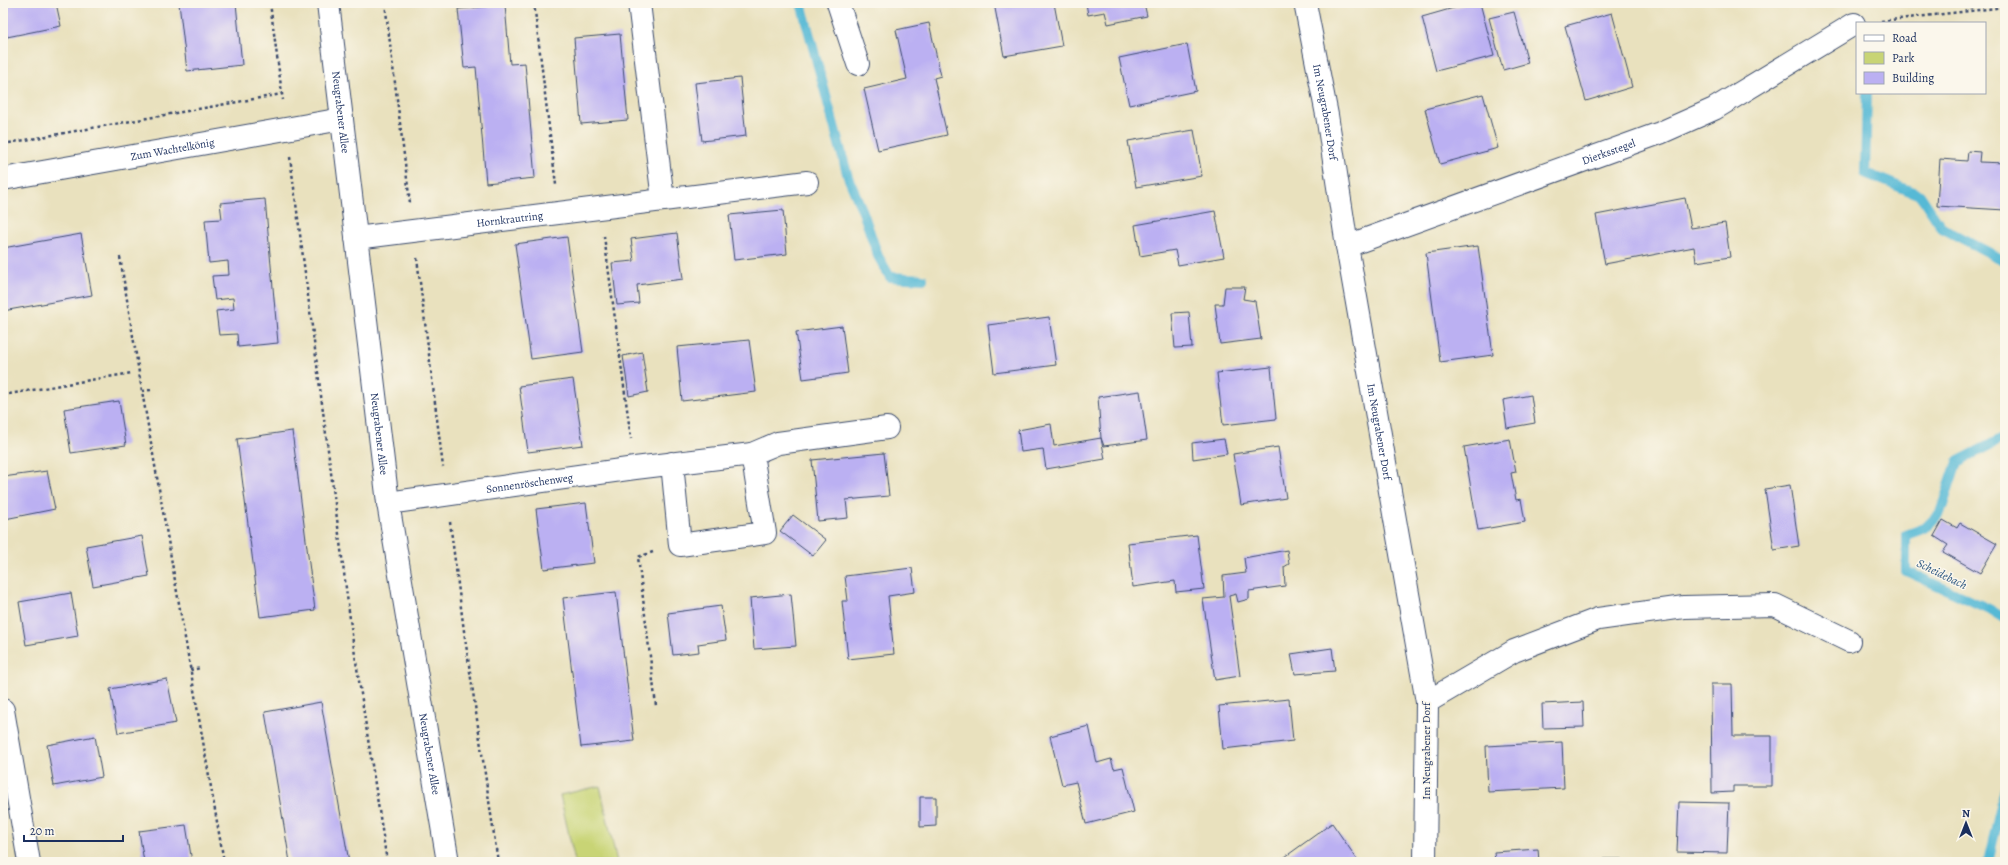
<svg xmlns="http://www.w3.org/2000/svg" width="2008" height="865" font-family="Alegreya,serif">
	<style>
		.green { fill: #c8d475; stroke: #72826a }
		.lines { fill: none; stroke-linecap: round; stroke-linejoin: round }
		.stream { stroke: #57b9d5; stroke-width: 10 }
		.building { fill: #bbb0f2 }
		.minor-casing { stroke: #3a4a6c; stroke-width: 24 }
		.path { stroke: #3a4a6c; stroke-width: 2.5; stroke-dasharray: 3 3; stroke-linecap: butt }
		.minor { stroke: #fff; stroke-width: 22 }
		.labels { text-anchor: middle; dominant-baseline: central; stroke-width: 3; stroke-linejoin: round; paint-order: stroke }
		.street-label { font-size: 11px; fill: #1b2f5e; stroke: #fbf7ec }
		.water-label { font-size: 12px; font-style: italic; fill: #2d5882; stroke: #fbf7ec }
	</style>
	<rect width="100%" height="100%" fill="#fbf7ec"/>
	<filter id="ink" filterUnits="userSpaceOnUse"><feTurbulence type="fractalNoise" baseFrequency=".025" numOctaves="2"/><feDisplacementMap in="SourceGraphic" scale="8" xChannelSelector="R" yChannelSelector="G"/><feConvolveMatrix kernelMatrix="1 2 1 2 8 2 1 2 1" color-interpolation-filters="sRGB"/></filter>
	<filter id="wash" filterUnits="userSpaceOnUse"><feTurbulence type="fractalNoise" baseFrequency=".012" numOctaves="4" result="noise"/><feDisplacementMap in="SourceGraphic" scale="16" xChannelSelector="R" yChannelSelector="G"/><feGaussianBlur stdDeviation="0.9" result="paint"/><feColorMatrix in="noise" values="0 0 0 0 0 0 0 0 0 0 0 0 0 0 0 0 0 1.4 0 .05"/><feComposite in="paint" operator="in"/></filter>
	<g filter="url(#wash)">
		<rect width="100%" height="100%" fill="#e9e1be"/>
		<path class="green" d="M600 786 617 862H575L560 795Z"/>
		<g class="lines">
			<g class="stream">
				<path d="M801 3 848 177 863 212 878 256 890 277 923 279"/>
				<path d="M1867 93 1865 173 1920 195 1942 228 2005 261"/>
				<path d="M2005 437 1957 462 1940 513 1925 528 1906 535V571L1989 609 2005 619"/>
				<path d="M1988 862 2005 789"/>
			</g>
		</g>
		<g id="blocks">
			<g class="building">
				<path d="M3 3H56L61 26 7 37Z"/>
				<path d="M179 3H236L242 65 187 71Z"/>
				<path d="M994 3H1054L1062 46 1004 56Z"/>
				<path d="M1086 3H1144L1147 16 1108 24 1105 12 1088 15Z"/>
				<path d="M1471 3H1480L1494 56 1436 71 1422 17Z"/>
				<path d="M505 5 510 64 525 63 535 178 486 183 476 67 464 68 458 9Z"/>
				<path d="M1514 12 1528 63 1503 70 1489 18Z"/>
				<path d="M1612 13 1632 87 1586 101 1565 26Z"/>
				<path d="M929 23 941 76 934 78 947 135 878 150 864 89 907 79 896 30Z"/>
				<path d="M620 34 628 120 581 124 574 38Z"/>
				<path d="M1187 44 1196 91 1129 105 1119 58Z"/>
				<path d="M740 78 746 136 702 141 695 83Z"/>
				<path d="M1483 94 1498 148 1440 164 1425 109Z"/>
				<path d="M1194 130 1202 176 1136 187 1128 141Z"/>
				<path d="M1968 151 1980 152 1979 162 2005 163V210L1937 206 1940 159 1967 161Z"/>
				<path d="M1685 198 1691 228 1725 223 1730 257 1696 262 1694 247 1605 264 1596 215Z"/>
				<path d="M265 199 278 343 238 347 237 334 219 335 216 311 234 309 233 298 215 300 212 276 229 275 228 261 209 263 205 220 222 219 220 203Z"/>
				<path d="M783 210 787 254 734 260 729 215Z"/>
				<path d="M1215 211 1224 257 1178 265 1175 250 1140 256 1135 225Z"/>
				<path d="M677 233 683 279 637 285 639 303 617 305 612 263 634 261 631 239Z"/>
				<path d="M81 234 92 295 3 311V248Z"/>
				<path d="M567 237 583 352 531 359 515 244Z"/>
				<path d="M1478 246 1493 355 1440 362 1426 253Z"/>
				<path d="M1225 287H1245L1243 299 1255 301 1261 339 1220 344 1215 304H1223Z"/>
				<path d="M1189 312 1192 347 1175 348 1172 313Z"/>
				<path d="M1049 317 1056 365 994 373 988 325Z"/>
				<path d="M842 326 848 373 803 379 796 332Z"/>
				<path d="M749 340 756 392 682 401 677 347Z"/>
				<path d="M642 352 648 392 629 396 623 356Z"/>
				<path d="M1271 367 1276 419 1223 425 1217 373Z"/>
				<path d="M573 379 583 445 528 452 519 386Z"/>
				<path d="M1140 391 1147 440 1104 446 1101 438 1098 397Z"/>
				<path d="M1531 395 1535 423 1507 428 1503 400Z"/>
				<path d="M119 401 126 445 71 453 64 409Z"/>
				<path d="M1051 424 1054 446 1101 438 1105 459 1046 469 1043 449 1021 452 1018 430Z"/>
				<path d="M292 431 315 610 260 617 237 439Z"/>
				<path d="M1224 439 1227 454 1193 459 1192 443Z"/>
				<path d="M1510 439 1516 472 1511 473 1516 500 1521 499 1525 522 1478 530 1464 447Z"/>
				<path d="M1278 447 1286 498 1241 505 1233 454Z"/>
				<path d="M884 453 889 496 846 500 848 518 818 521 812 460Z"/>
				<path d="M47 471 55 509 5 519 3 505V477Z"/>
				<path d="M1790 485 1799 546 1774 550 1765 489Z"/>
				<path d="M586 503 594 563 544 569 536 509Z"/>
				<path d="M793 515 826 540 813 556 780 531Z"/>
				<path d="M1943 520 1957 528 1960 523 1997 544 1980 573 1943 552 1948 545 1934 536Z"/>
				<path d="M1197 535 1204 589 1176 592 1175 581 1133 587 1128 543Z"/>
				<path d="M142 536 149 576 93 586 86 546Z"/>
				<path d="M1287 550 1289 564 1284 567 1285 586 1249 591V599L1238 602 1236 594 1229 596 1240 676 1215 680 1203 599 1224 597 1223 576 1246 573 1244 558Z"/>
				<path d="M912 568 915 592 888 596 894 654 848 659 842 601H848L845 576Z"/>
				<path d="M616 592 634 741 581 747 563 598Z"/>
				<path d="M71 593 78 636 26 645 19 602Z"/>
				<path d="M791 594 796 646 754 649 750 598Z"/>
				<path d="M721 606 726 640 698 644 699 652 673 655 668 613Z"/>
				<path d="M1332 648 1335 671 1295 674 1291 654Z"/>
				<path d="M167 679 176 723 118 733 110 689Z"/>
				<path d="M1711 684H1732L1733 736H1772V786H1733V792L1712 793Z"/>
				<path d="M1289 699 1293 741 1223 749 1219 706Z"/>
				<path d="M321 702 349 862H290L265 712Z"/>
				<path d="M1583 702 1584 727 1543 728 1542 704Z"/>
				<path d="M1089 726 1097 763 1111 759 1114 769 1123 767 1134 812 1086 824 1076 782 1062 785 1050 736Z"/>
				<path d="M95 736 102 777 54 786 47 745Z"/>
				<path d="M1562 742 1564 788 1488 792 1486 746Z"/>
				<path d="M920 797H936V826L920 827Z"/>
				<path d="M1679 802 1729 803 1727 853 1677 852Z"/>
				<path d="M1332 823 1359 862H1278Z"/>
				<path d="M186 825 192 862H144L139 831Z"/>
				<path d="M1538 849 1539 862H1495L1494 852Z"/>
				<rect x="1602" y="859" width="19" height="3"/>
			</g>
		</g>
	</g>
	<g filter="url(#ink)">
		<use href="#blocks" fill-opacity="0" stroke="#3a4a6c" stroke-width="1"/>
		<g class="lines">
			<g class="minor-casing">
				<g id="minor">
					<path id="s1" d="M328 3 388 503 448 862"/>
					<path d="M838 3 858 64"/>
					<path id="s2" d="M1305 3 1327 115 1347 246 1427 702 1425 862"/>
					<path id="s3" d="M3 179 342 119"/>
					<path d="M663 200 807 182"/>
					<path id="s4" d="M356 238 663 200 639 3"/>
					<path id="s5" d="M1347 246 1660 133 1714 109 1854 24"/>
					<path d="M752 454 778 443 887 428"/>
					<path id="s6" d="M388 503 635 468 752 454 765 533 680 545 672 463"/>
					<path d="M1427 702 1514 651 1598 619 1684 607 1775 605 1849 641"/>
					<path d="M3 710 29 862"/>
				</g>
			</g>
			<g class="path">
				<path d="M270 3 282 94"/>
				<path d="M385 3 410 203"/>
				<path d="M534 3 556 185"/>
				<path d="M1881 21 2005 7"/>
				<path d="M3 144 282 94 283 100"/>
				<path d="M290 157 353 642 387 862"/>
				<path d="M604 236 631 439"/>
				<path d="M120 257 142 391"/>
				<path d="M417 258 443 467"/>
				<path d="M151 390 142 391 224 862"/>
				<path d="M3 395 131 373"/>
				<path d="M450 522 464 631 498 862"/>
				<path d="M653 552 638 557 656 706"/>
				<path d="M190 670 201 668"/>
			</g>
			<use href="#minor" class="minor"/>
		</g>
	</g>
	<g class="labels">
		<g class="street-label">
			<text stroke="none"><textPath href="#s1" startOffset="110">Neugrabener Allee</textPath></text>
			<text stroke="none"><textPath href="#s2" startOffset="111">Im Neugrabener Dorf</textPath></text>
			<text stroke="none"><textPath href="#s3" startOffset="172">Zum Wachtelkönig</textPath></text>
			<text stroke="none"><textPath href="#s5" startOffset="278">Dierksstegel</textPath></text>
			<text stroke="none"><textPath href="#s4" startOffset="155">Hornkrautring</textPath></text>
			<text stroke="none"><textPath href="#s2" startOffset="435">Im Neugrabener Dorf</textPath></text>
			<text stroke="none"><textPath href="#s1" startOffset="434">Neugrabener Allee</textPath></text>
			<text stroke="none"><textPath href="#s6" startOffset="143">Sonnenröschenweg</textPath></text>
			<text transform="translate(1426 751) rotate(-90)">Im Neugrabener Dorf</text>
			<text stroke="none"><textPath href="#s1" startOffset="758">Neugrabener Allee</textPath></text>
		</g>
		<g class="water-label">
			<text transform="translate(1942 574) rotate(26)">Scheidebach</text>
		</g>
	</g>
	<rect width="2008" height="865" fill="none" stroke="#fbf7ec" stroke-width="16"/>
	<rect x="1856" y="22" width="130" height="72" fill="#fbf7ec" stroke="#a1a7b3"/>
	<rect x="1864" y="35" width="20" height="6" fill="#ffffff" stroke="#a1a7b3"/>
	<text x="1892" y="42" font-size="12" fill="#1b2f5e">Road</text>
	<rect x="1864" y="52" width="20" height="12" fill="#c8d475" stroke="#a1a7b3"/>
	<text x="1892" y="62" font-size="12" fill="#1b2f5e">Park</text>
	<rect x="1864" y="72" width="20" height="12" fill="#bbb0f2" stroke="#a1a7b3"/>
	<text x="1892" y="82" font-size="12" fill="#1b2f5e">Building</text>
	<g transform="translate(1966 823)" stroke="#fbf7ec" stroke-width="3" paint-order="stroke">
	<path d="M0-3L7 15L0 10L-7 15Z" fill="#1b2f5e"/>
	<text y="-6" font-size="11" font-weight="bold" text-anchor="middle" fill="#1b2f5e">N</text>
	</g>
	<path d="M24 835v6h99v-6" fill="none" stroke="#1b2f5e" stroke-width="2"/>
	<text x="30" y="835" font-size="12" fill="#1b2f5e" stroke="#fbf7ec" stroke-width="3" paint-order="stroke">20 m</text>
</svg>
